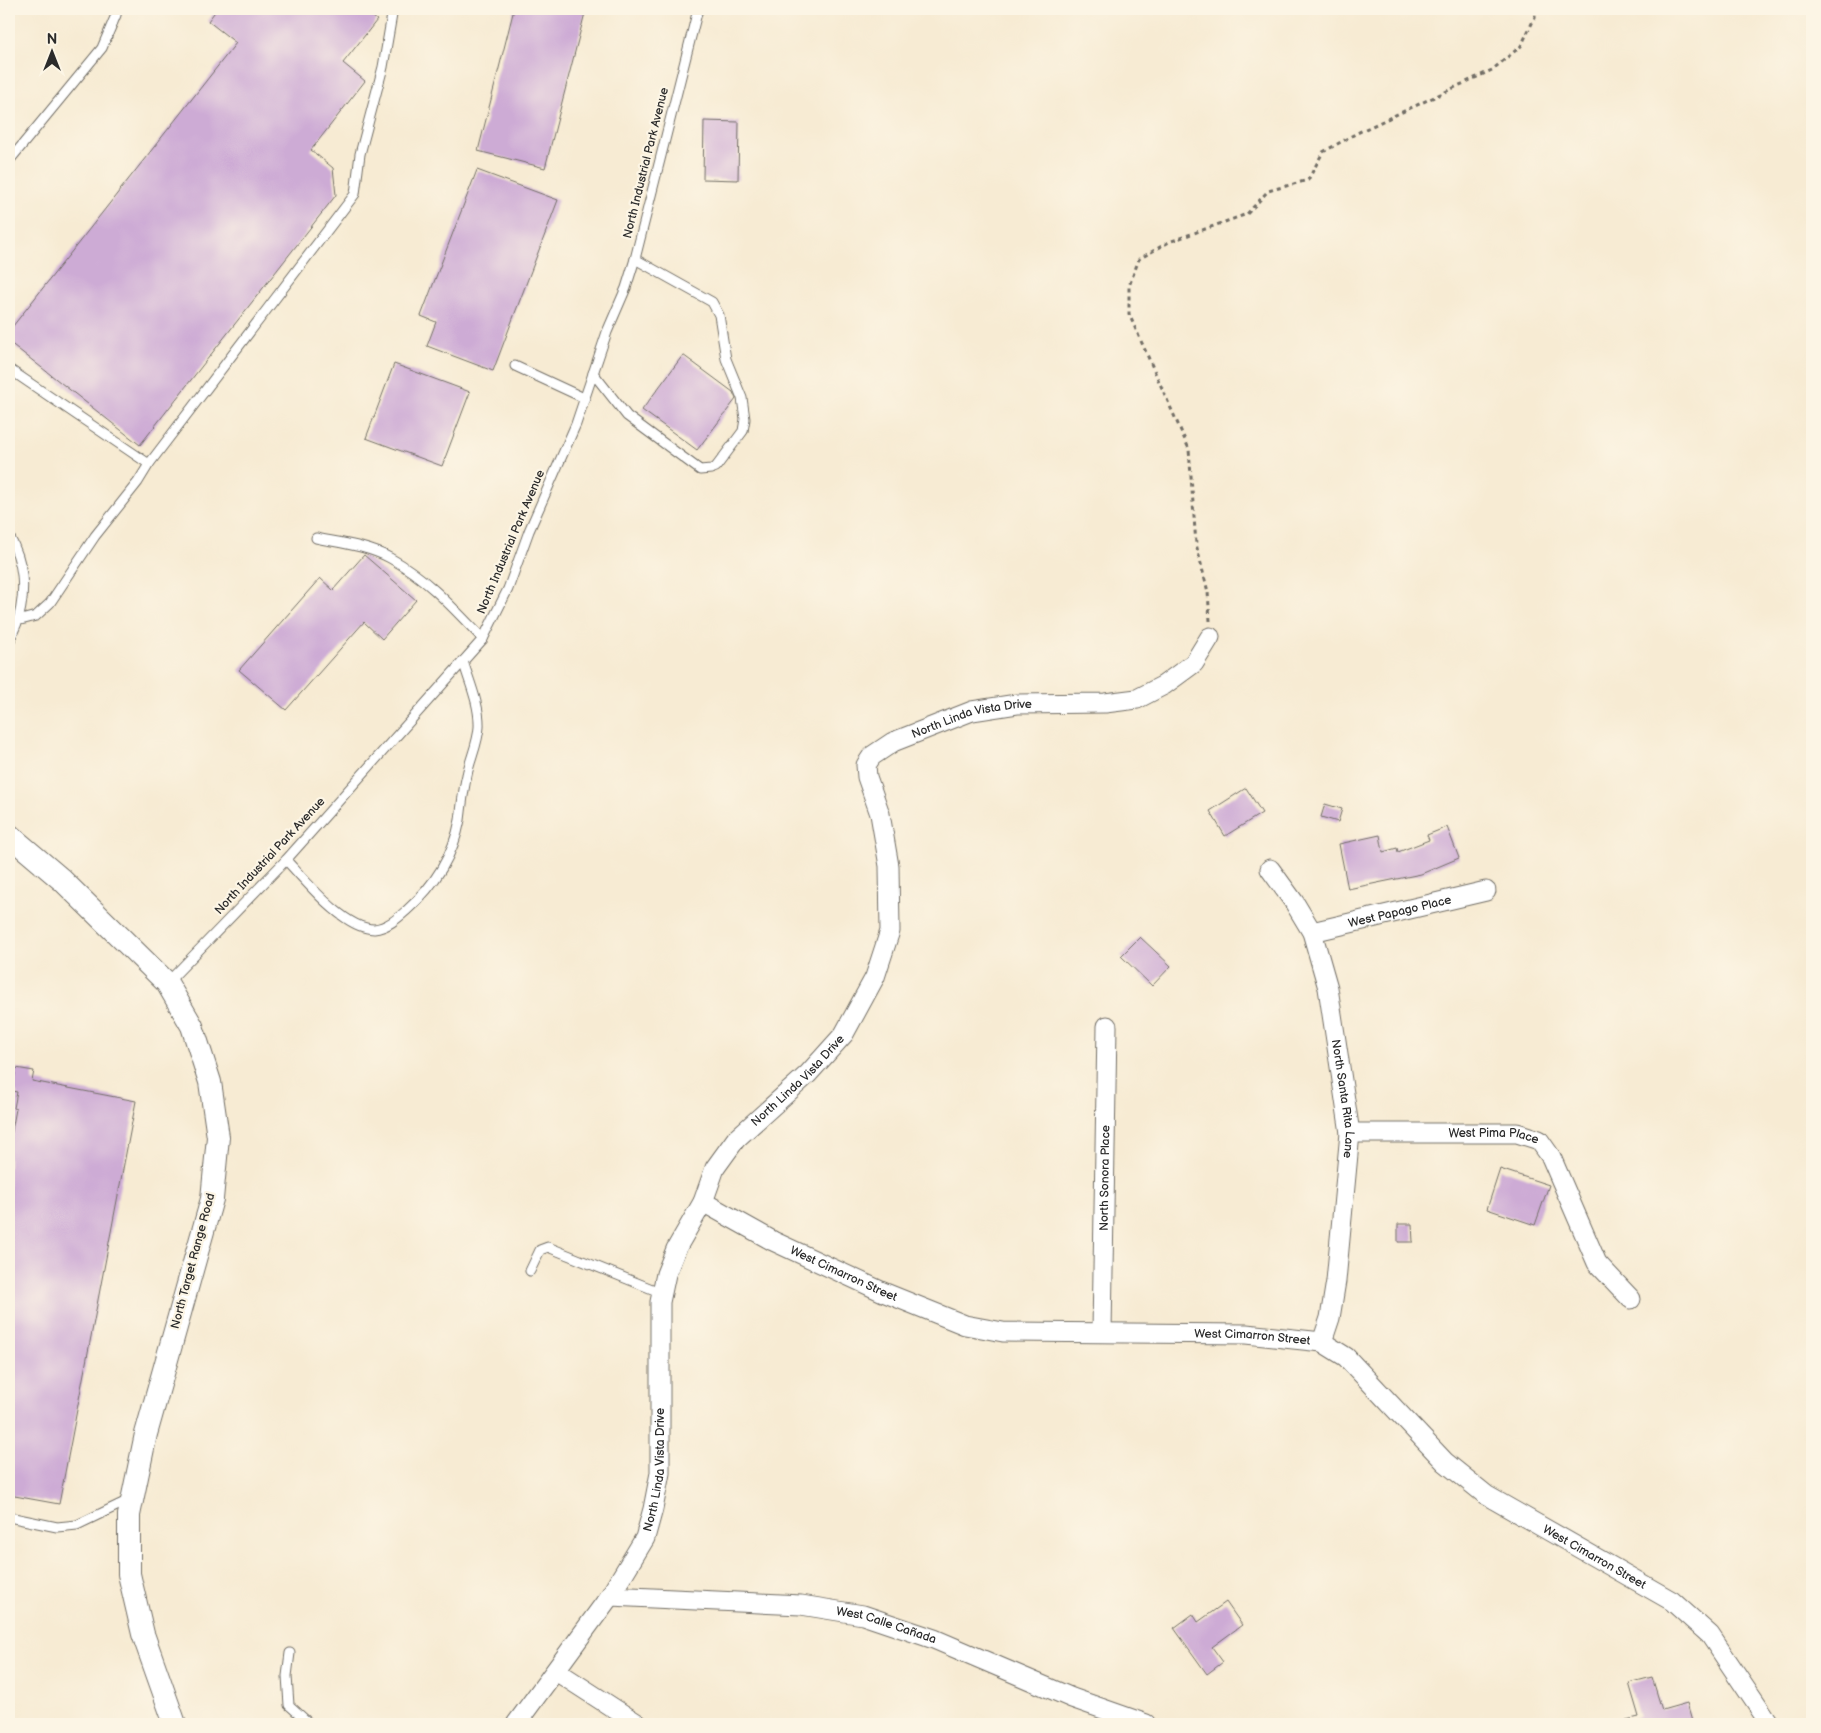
<svg xmlns="http://www.w3.org/2000/svg" width="1821" height="1733" font-family="'Balsamiq Sans',sans-serif">
	<style>
		.building { fill: #cdabd5 }
		.lines { fill: none; stroke-linecap: round; stroke-linejoin: round }
		.service-casing { stroke: #726e66; stroke-width: 11 }
		.minor-casing { stroke: #726e66; stroke-width: 21 }
		.tertiary-casing { stroke: #726e66; stroke-width: 24 }
		.path { stroke: #726e66; stroke-width: 3; stroke-dasharray: 4 4; stroke-linecap: butt }
		.service { stroke: #fff; stroke-width: 9 }
		.minor { stroke: #fff; stroke-width: 19 }
		.tertiary { stroke: #fff; stroke-width: 22 }
		.labels { text-anchor: middle; dominant-baseline: central; stroke-width: 4.5; stroke-linejoin: round; paint-order: stroke }
		.street-label { font-size: 12px; fill: #2b2b2b; stroke: #fcf5e5 }
	</style>
	<rect width="100%" height="100%" fill="#fcf5e5"/>
	<filter id="ink" filterUnits="userSpaceOnUse"><feTurbulence type="fractalNoise" baseFrequency=".02" numOctaves="2"/><feDisplacementMap in="SourceGraphic" scale="10" xChannelSelector="R" yChannelSelector="G"/><feConvolveMatrix kernelMatrix="1 2 1 2 8 2 1 2 1" color-interpolation-filters="sRGB"/></filter>
	<filter id="wash" filterUnits="userSpaceOnUse"><feTurbulence type="fractalNoise" baseFrequency=".0096" numOctaves="4" result="noise"/><feDisplacementMap in="SourceGraphic" scale="20" xChannelSelector="R" yChannelSelector="G"/><feGaussianBlur stdDeviation="1.12" result="paint"/><feColorMatrix in="noise" values="0 0 0 0 0 0 0 0 0 0 0 0 0 0 0 0 0 1.4 0 .05"/><feComposite in="paint" operator="in"/></filter>
	<g filter="url(#wash)">
		<rect width="100%" height="100%" fill="#f7ebd3"/>
		<g id="blocks">
			<g class="building">
				<path d="M217 9H362L377 20 343 63 365 81 311 150 333 168 336 195 140 445 9 342V331L236 43 208 21Z"/>
				<path d="M514 9H586L545 168 478 151Z"/>
				<path d="M704 121 739 122 738 180 703 179Z"/>
				<path d="M477 170 558 200 493 371 427 346 436 322 421 316Z"/>
				<path d="M683 355 733 392 736 399 697 450 642 410Z"/>
				<path d="M394 364 470 392 442 466 366 438Z"/>
				<path d="M364 555 416 600 382 639 364 622 286 710 239 670 320 578 333 590Z"/>
				<path d="M1246 788 1262 813 1225 836 1210 811Z"/>
				<path d="M1325 804 1342 809 1338 822 1321 817Z"/>
				<path d="M1447 827 1459 858 1421 874 1348 889 1339 844 1380 835 1383 852 1397 848 1398 852 1429 840 1427 835Z"/>
				<path d="M1140 937 1171 966 1152 986 1121 956Z"/>
				<path d="M16 1068 34 1071 32 1081 136 1101 59 1504 9 1495V1147L16 1109 14 1108 17 1092 12 1091Z"/>
				<path d="M1500 1169 1549 1185 1535 1225 1487 1209Z"/>
				<path d="M1398 1224H1412L1413 1242H1398Z"/>
				<path d="M1226 1602 1242 1625 1212 1647 1223 1662 1207 1674 1174 1628 1193 1614 1198 1622Z"/>
				<path d="M1652 1677 1662 1710 1687 1703 1693 1724H1627L1626 1720 1639 1717 1629 1683Z"/>
			</g>
		</g>
	</g>
	<g filter="url(#ink)">
		<use href="#blocks" fill-opacity="0" stroke="#726e66" stroke-width="1"/>
		<g class="lines">
			<g class="service-casing">
				<g id="service">
					<path d="M9 161 102 48 116 15 117 9"/>
					<path d="M515 366 584 398"/>
					<path d="M9 369 149 464 138 482 95 536 50 603 36 616 17 621"/>
					<path d="M593 373 627 416 700 470 711 469 716 467 743 431 745 419 742 398 726 359 719 315 712 302 635 259"/>
					<path d="M149 464 355 194 360 154 383 67 393 9"/>
					<path d="M9 536C24 562 26 591 18 620 15 629 10 636 9 646"/>
					<path d="M316 538C341 543 368 546 390 558 427 578 455 610 483 639"/>
					<path d="M286 860C306 881 344 929 374 929 387 928 398 918 407 910 434 886 453 857 460 820 462 805 463 790 467 775 470 759 478 744 479 727 480 705 469 681 463 661"/>
					<path d="M167 983 286 860 483 639 508 589 529 531 576 424 607 332 626 288 635 259 698 9"/>
					<path d="M530 1271 540 1250 548 1247 662 1293"/>
					<path d="M9 1517 57 1527 77 1525 129 1500"/>
					<path d="M290 1653 287 1676 289 1705 310 1724"/>
				</g>
			</g>
			<g class="minor-casing">
				<g id="minor">
					<path id="s1" d="M1270 869 1294 902 1312 932 1328 988 1350 1133 1336 1281 1330 1318 1322 1342"/>
					<path id="s2" d="M1312 932 1486 891"/>
					<path id="s3" d="M1350 1133H1517L1539 1140 1551 1157 1597 1263 1631 1299"/>
					<path id="s4" d="M703 1202 773 1241 883 1292 965 1325 1003 1332 1246 1334 1322 1342 1346 1357 1445 1462 1486 1495 1672 1601 1710 1635 1770 1724"/>
					<path id="s5" d="M1102 1332 1107 1026"/>
					<path id="s6" d="M610 1596 801 1605 863 1615 934 1639 1072 1698 1146 1724"/>
					<path d="M556 1671 638 1724"/>
					<path id="s7" d="M516 1724 610 1596 645 1538 653 1509 660 1473V1302L666 1274 676 1249 703 1202 715 1168 736 1139 808 1074 844 1034 875 977 890 931 889 866 880 814 867 777 866 765 872 756 893 742 972 711 1017 704 1105 703 1137 699 1164 685 1194 663 1210 637"/>
				</g>
			</g>
			<g class="tertiary-casing">
				<path id="tertiary" d="M9 835 62 880 167 983 192 1026 210 1082 218 1137 212 1199 146 1434 129 1515V1574L143 1634 175 1724"/>
			</g>
			<path class="path" d="M1210 621 1208 592 1196 544 1189 449 1129 314V286L1139 259 1169 242 1247 214 1268 191 1308 180 1323 152 1357 133 1492 70 1521 46 1535 17V9"/>
			<use href="#service" class="service"/>
			<use href="#minor" class="minor"/>
			<use href="#tertiary" class="tertiary"/>
		</g>
	</g>
	<g class="labels">
		<g class="street-label">
			<text transform="translate(646 163) rotate(-76)">North Industrial Park Avenue</text>
			<text transform="translate(511 542) rotate(-67)">North Industrial Park Avenue</text>
			<text stroke="none"><textPath href="#s7" startOffset="1198">North Linda Vista Drive</textPath></text>
			<text transform="translate(270 856) rotate(-47)">North Industrial Park Avenue</text>
			<text stroke="none"><textPath href="#s2" startOffset="90">West Papago Place</textPath></text>
			<text stroke="none"><textPath href="#s7" startOffset="731">North Linda Vista Drive</textPath></text>
			<text stroke="none"><textPath href="#s1" startOffset="246">North Santa Rita Lane</textPath></text>
			<text stroke="none"><textPath href="#s3" startOffset="144">West Pima Place</textPath></text>
			<text stroke="none"><textPath href="#s5" startOffset="154">North Sonora Place</textPath></text>
			<text transform="translate(193 1261) rotate(-75)">North Target Range Road</text>
			<text stroke="none"><textPath href="#s4" startOffset="158">West Cimarron Street</textPath></text>
			<text stroke="none"><textPath href="#s4" startOffset="578">West Cimarron Street</textPath></text>
			<text stroke="none"><textPath href="#s7" startOffset="296">North Linda Vista Drive</textPath></text>
			<text stroke="none"><textPath href="#s4" startOffset="998">West Cimarron Street</textPath></text>
			<text stroke="none"><textPath href="#s6" startOffset="279">West Calle Cañada</textPath></text>
		</g>
	</g>
	<rect width="1821" height="1733" fill="none" stroke="#fcf5e5" stroke-width="30"/>
	<g transform="translate(52 52)" stroke="#fcf5e5" stroke-width="4" paint-order="stroke">
	<path d="M0-4L9 19L0 12L-9 19Z" fill="#2b2b2b"/>
	<text y="-8" font-size="14" font-weight="bold" text-anchor="middle" fill="#2b2b2b">N</text>
	</g>
</svg>
